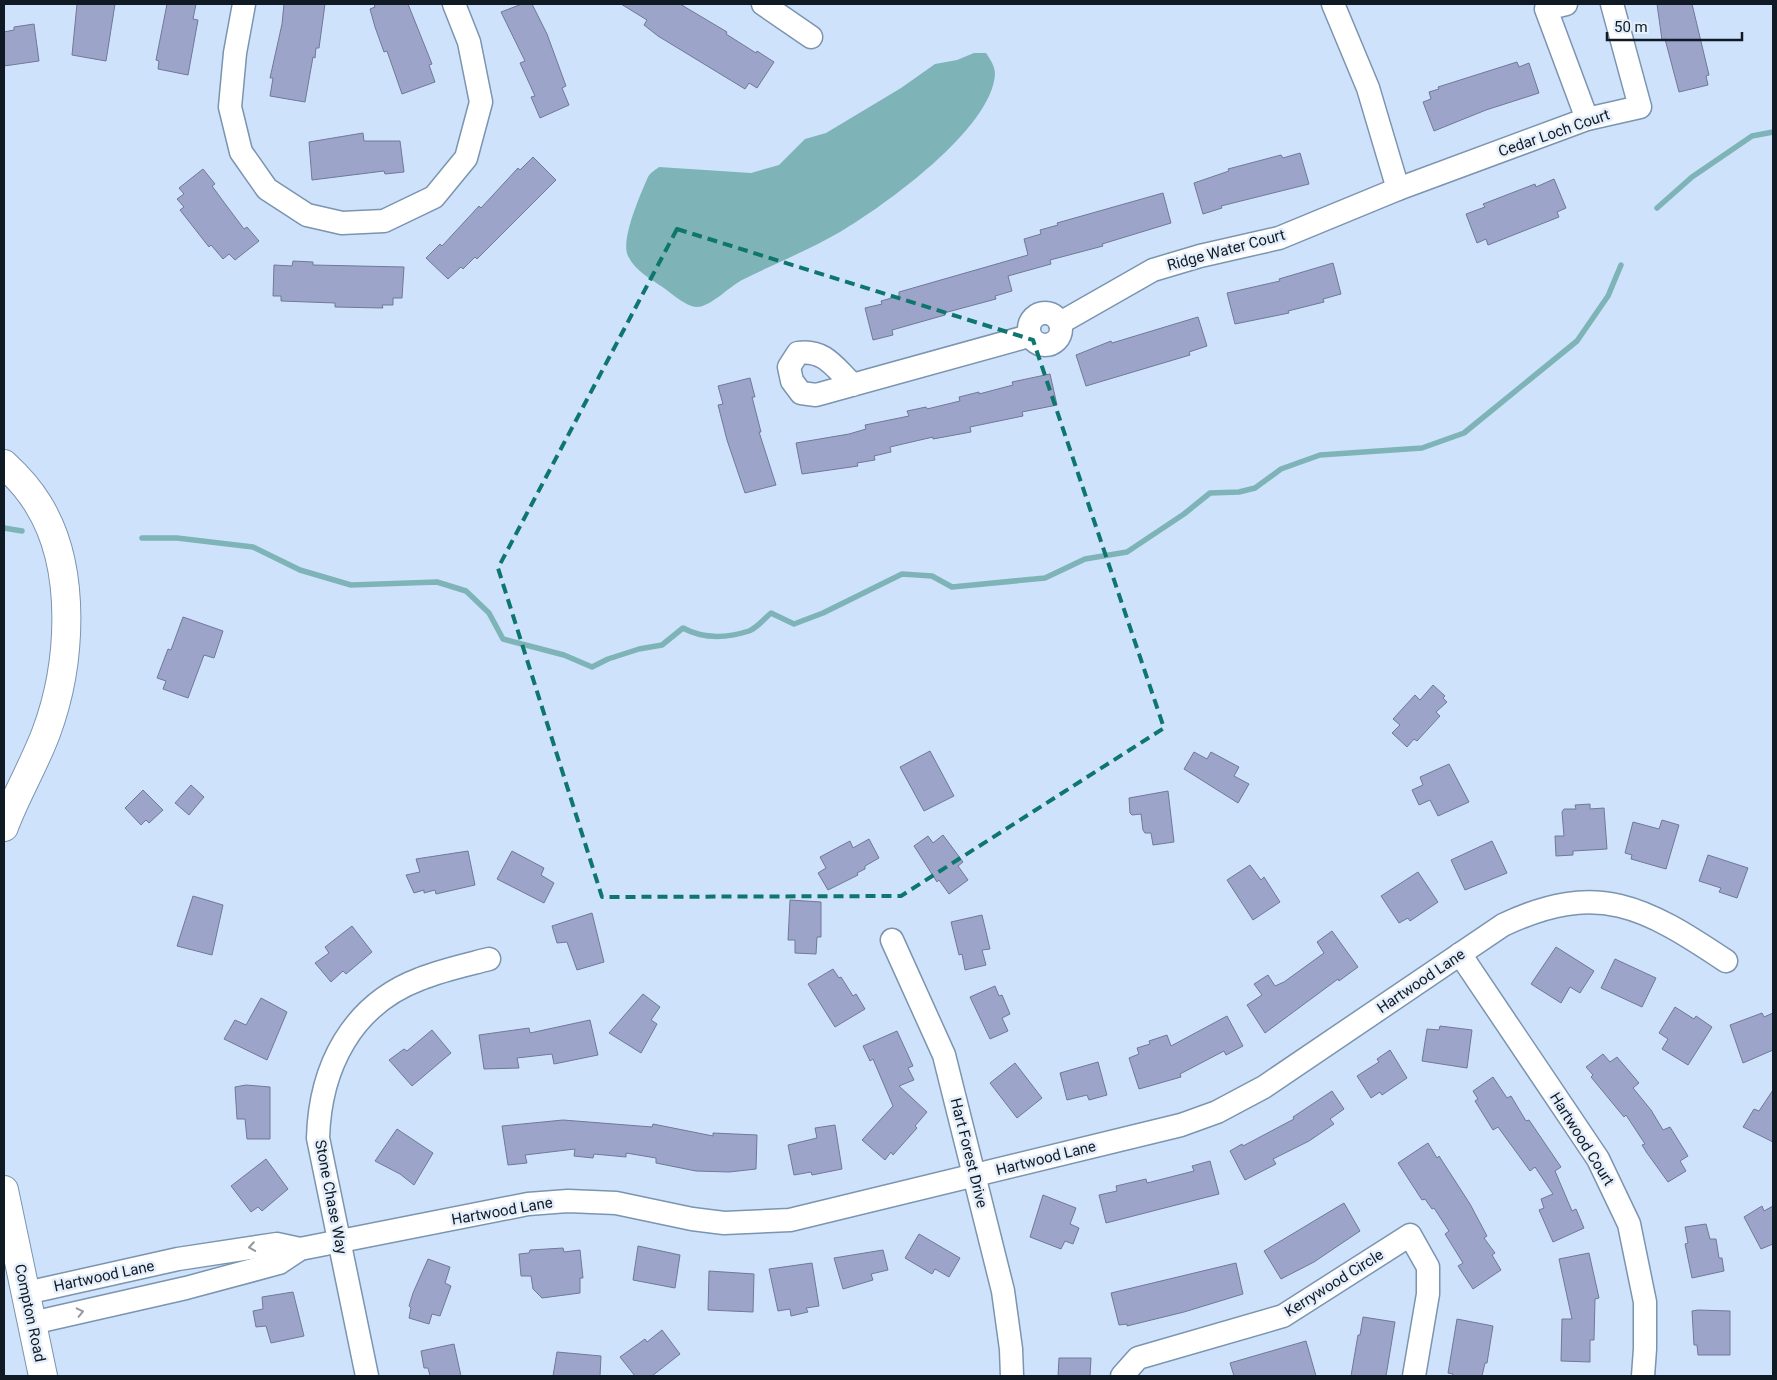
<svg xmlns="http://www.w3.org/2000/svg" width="1777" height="1380" font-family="Roboto,sans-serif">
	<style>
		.water { fill: #7eb4b7 }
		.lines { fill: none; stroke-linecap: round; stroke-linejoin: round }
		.stream { stroke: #7eb4b7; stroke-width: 5.5 }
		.building { fill: #9ca4ca; stroke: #717898 }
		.minor-casing { stroke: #7b94b0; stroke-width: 25 }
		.major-casing { stroke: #7b94b0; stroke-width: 30 }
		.minor { stroke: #fff; stroke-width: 22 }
		.major { stroke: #fff; stroke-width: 28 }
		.oneway { stroke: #93989c }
		.marked { fill: none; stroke: #0f766e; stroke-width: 4; stroke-dasharray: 10 6; stroke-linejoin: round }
		.labels { text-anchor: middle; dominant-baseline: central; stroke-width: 5; stroke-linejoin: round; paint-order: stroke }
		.street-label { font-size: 15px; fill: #101a24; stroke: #e5effb }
	</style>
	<rect width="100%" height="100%" fill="#cee3fb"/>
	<path class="water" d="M974 53H986C990 59 995 66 995 74 992 129 884 206 840 232 809 250 774 264 742 280 729 287 710 307 697 307 687 307 672 294 664 288 651 279 635 271 628 256 620 240 641 193 648 177 650 173 655 170 659 167L751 173 779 165 805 139 826 133 901 88 935 64 957 60Z"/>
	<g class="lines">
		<g class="stream">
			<path d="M1657 208 1692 177 1752 136 1773 132"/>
			<path d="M4 528 22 531"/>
			<path d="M142 538H177L253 547 300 570 351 585 437 582 466 591 489 613 503 639 564 655 592 667 608 659 639 649 662 645 683 628C703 639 727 638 749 631 757 628 765 618 771 613L794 624 823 613 902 574 932 576 952 587 1045 578 1085 559 1127 552 1184 514 1210 493 1239 492 1255 488 1281 469 1320 455 1422 448 1464 433 1577 341 1608 296 1621 265"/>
		</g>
	</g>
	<g class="building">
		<path d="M77 4H115L106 61 72 55Z"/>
		<path d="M167 4H196L193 19 198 20 188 75 158 69 159 61 156 60Z"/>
		<path d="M284 4H325L319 48H316L315 58 313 57 305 102 270 96 273 78H270L282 24Z"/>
		<path d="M374 4H408L432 64 429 65 435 82 402 94 387 51 384 52 375 27 370 9 375 7Z"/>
		<path d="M522 4H532L547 34 566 86 562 88 569 105 540 118 531 97 535 96 520 63 525 61 501 12Z"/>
		<path d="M621 4H680L727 32 726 34 756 53 757 51 774 62 757 88 749 83 745 89 658 36 644 25 647 20Z"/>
		<path d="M1657 4H1692L1709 75 1706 76 1708 85 1679 92 1665 39 1662 40Z"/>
		<path d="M34 24 39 61 4 66V32L14 30V27Z"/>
		<path d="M1517 62 1519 67 1529 63 1539 93 1486 110 1434 131 1423 102 1431 99 1429 92 1439 89 1438 87Z"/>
		<path d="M363 133 364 141H400L404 172 385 174 384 171 312 180 309 142Z"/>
		<path d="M1300 153 1309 184 1221 206 1222 208 1203 214 1194 183 1229 171 1228 169 1281 155 1283 158Z"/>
		<path d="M533 157 556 180 477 259 475 257 463 269 461 267 448 279 426 258 440 244 442 246 479 206 481 208 518 168 520 170Z"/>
		<path d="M203 169 215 184 212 186 223 201 244 229 247 227 259 241 235 260 229 254 223 259 211 245 209 247 180 210 184 207 177 199 184 194 179 188Z"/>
		<path d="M1554 179 1566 208 1557 212 1559 217 1488 245 1486 239 1477 243 1466 214 1485 207 1483 204 1535 184 1536 187Z"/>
		<path d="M1163 193 1171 223 1102 244 1103 246 1050 260 1051 264 1008 276 1012 291 995 296 996 299 944 313 945 315 892 330 893 335 873 340 865 308 882 304 881 301 899 296V292L1028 255 1024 239 1041 234 1040 230 1058 225 1057 223Z"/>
		<path d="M293 261 313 262V265L404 267 402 298H393V305H382L383 308 335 307V303L281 301V296H273L274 265 292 266Z"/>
		<path d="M1333 263 1341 294 1323 299 1324 302 1288 311 1289 313 1235 324 1227 293 1280 281 1279 279Z"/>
		<path d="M1198 317 1207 346 1189 352 1190 355 1086 386 1076 355 1111 341 1112 343Z"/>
		<path d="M1050 374 1057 405 1022 412 1023 416 970 427 971 432 933 439V437L890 447 891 452 874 456 875 460 857 463 858 466 802 474 796 443 849 434 866 429 865 425 909 416 907 411 926 407 927 409 960 401 959 397 979 392V394L1013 385 1012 382Z"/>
		<path d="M750 378 755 397H752L761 432H759L776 485 745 493 727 440 718 405 723 404 718 386Z"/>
		<path d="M183 617 223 631 214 658 204 655 188 698 163 689 166 681 157 678 168 649 171 650Z"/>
		<path d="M1433 685 1445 696 1443 698 1447 702 1436 712 1440 716 1417 741 1414 739 1407 747 1392 733 1400 725 1393 719 1415 695 1420 700Z"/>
		<path d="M930 751 954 796 924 811 900 767Z"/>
		<path d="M1194 752 1207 759 1211 752 1239 767 1234 776 1249 784 1238 803 1184 769Z"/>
		<path d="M1449 764 1469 802 1438 816 1430 800 1419 805 1412 790 1423 785 1420 777Z"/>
		<path d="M191 785 204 797 189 815 175 803Z"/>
		<path d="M143 790 163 810 149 823 146 820 141 825 125 808Z"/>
		<path d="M1168 791 1174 842 1153 845 1151 833H1145L1143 830 1141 814 1132 815 1130 813 1129 798Z"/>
		<path d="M1590 804V809L1604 808 1607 849 1573 851V855L1556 856 1555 836H1564L1562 812 1564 809H1576L1575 805Z"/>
		<path d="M1662 820 1679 825 1666 869 1631 859 1632 855 1625 853 1633 822 1659 829Z"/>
		<path d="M943 835 963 862 958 866 968 880 949 894 939 880 937 882 914 846 928 836 933 843Z"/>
		<path d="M869 839 879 858 865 866V869L857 873 858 875 828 890 818 873 826 868 820 857 850 841 853 848Z"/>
		<path d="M1492 841 1507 873 1465 890 1451 860Z"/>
		<path d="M468 851 475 885 436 894 435 890 424 893V890L414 893 406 875 420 872 416 859Z"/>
		<path d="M512 851 544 868 541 875 554 883 544 903 497 879Z"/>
		<path d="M1708 855 1748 868 1737 898 1719 892 1721 888 1699 881Z"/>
		<path d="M1250 865 1261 880 1264 877 1280 902 1253 920 1227 880Z"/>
		<path d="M1418 872 1438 902 1410 921 1408 918 1399 923 1381 896Z"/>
		<path d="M193 896 223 905 212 955 177 946Z"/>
		<path d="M790 900 821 902V937H817L816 954 795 953V940H788Z"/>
		<path d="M592 913 604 962 577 970 567 942 557 943 552 926Z"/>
		<path d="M982 915 990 949 982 950 986 965 965 970 962 954 959 955 951 922Z"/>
		<path d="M352 926 372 952 346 974 343 971 331 982 315 963 329 953 325 947Z"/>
		<path d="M1332 931 1358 967 1339 981 1338 979 1265 1033 1247 1005 1262 995 1254 984 1268 975 1275 986 1284 982 1324 953 1317 942Z"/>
		<path d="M1556 947 1594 971 1580 993 1570 987 1561 1003 1531 984Z"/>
		<path d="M1615 959 1656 978 1642 1007 1601 988Z"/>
		<path d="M833 969 839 978 841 977 853 996 856 994 865 1009 835 1027 808 984Z"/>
		<path d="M995 986 999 996 1002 995 1010 1014 1002 1018 1008 1031 990 1039 970 997Z"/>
		<path d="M643 994 660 1007 651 1020 657 1024 641 1053 609 1033Z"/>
		<path d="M261 998 287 1012 267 1060 224 1039 235 1020 246 1025Z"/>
		<path d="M1675 1007 1694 1019 1696 1016 1712 1027 1688 1065 1662 1049 1668 1039 1659 1033Z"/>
		<path d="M1762 1013 1764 1017 1773 1013V1050L1743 1063 1730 1025Z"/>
		<path d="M1227 1016 1243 1046 1226 1055 1224 1051 1180 1074 1181 1077 1139 1089 1129 1058 1139 1054 1137 1048 1150 1044 1149 1041 1167 1035 1171 1046Z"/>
		<path d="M590 1020 598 1055 554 1064 552 1054 517 1058 519 1068 484 1069 479 1035 529 1028 530 1033Z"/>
		<path d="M1440 1026 1472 1030 1467 1068 1422 1061 1427 1029 1439 1030Z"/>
		<path d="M432 1030 451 1053 412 1086 389 1060 404 1049 407 1051Z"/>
		<path d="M897 1031 913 1066 908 1068 914 1080 899 1086 927 1112 915 1126 917 1128 893 1155 891 1152 885 1160 862 1140 893 1106 873 1059 870 1061 863 1046Z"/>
		<path d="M1390 1050 1407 1078 1382 1095 1380 1092 1371 1098 1357 1076 1379 1062 1377 1059Z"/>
		<path d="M1603 1054 1610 1062 1617 1057 1639 1083 1633 1088 1651 1110 1663 1130 1670 1127 1688 1156 1680 1161 1686 1171 1668 1182 1647 1153 1642 1145 1645 1144 1626 1115 1624 1117 1591 1077 1593 1075 1586 1067Z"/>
		<path d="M1098 1062 1107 1095 1089 1100 1087 1095 1067 1100 1060 1073Z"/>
		<path d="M1015 1063 1042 1098 1017 1118 990 1083Z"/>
		<path d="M1493 1077 1507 1098 1511 1096 1526 1121 1529 1120 1561 1167 1555 1171 1572 1211 1576 1209 1584 1228 1553 1242 1539 1210 1544 1208 1541 1199 1553 1194 1535 1167 1530 1171 1498 1127 1493 1130 1475 1101 1478 1099 1473 1091Z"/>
		<path d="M246 1085 270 1087V1139H247L245 1119H237L235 1087Z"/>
		<path d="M1773 1090V1142L1743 1127 1754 1109 1759 1111Z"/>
		<path d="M1332 1091 1344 1109 1330 1119 1334 1124 1309 1141 1273 1159 1276 1164 1245 1180 1230 1151 1242 1144 1243 1146 1294 1119 1293 1117Z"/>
		<path d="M563 1120 652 1127 653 1124 713 1136V1133L757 1135 756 1169 729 1172 696 1171 656 1163V1158L626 1153V1157L594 1154 593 1158 574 1156 575 1149 525 1155 527 1163 508 1165 502 1126Z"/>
		<path d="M835 1125 842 1169 812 1175 811 1172 794 1175 788 1145 817 1138 815 1128Z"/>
		<path d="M397 1129 433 1153 414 1185 400 1174 375 1161Z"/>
		<path d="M1428 1143 1437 1158 1439 1156 1470 1204 1487 1236 1484 1238 1495 1253 1492 1255 1501 1270 1473 1289 1458 1266 1463 1263 1445 1234 1449 1231 1434 1208 1432 1209 1425 1199 1422 1200 1398 1163Z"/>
		<path d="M266 1159 288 1189 262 1211 258 1207 251 1212 231 1186Z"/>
		<path d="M1210 1161 1219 1194 1106 1223 1099 1195 1117 1191 1116 1186 1146 1179 1147 1183 1194 1171 1192 1166Z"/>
		<path d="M1043 1195 1076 1208 1070 1224 1079 1228 1073 1244 1065 1241 1061 1249 1030 1237Z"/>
		<path d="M1344 1203 1360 1231 1314 1262 1281 1279 1264 1251Z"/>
		<path d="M1762 1206 1764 1211 1773 1206V1244L1761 1249 1744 1217Z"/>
		<path d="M1706 1224 1710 1239H1716L1719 1258H1722L1724 1271 1692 1278 1685 1244 1688 1243 1685 1227Z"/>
		<path d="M919 1234 960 1258 949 1277 935 1269 932 1274 905 1258Z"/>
		<path d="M638 1246 680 1255 675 1288 633 1280Z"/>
		<path d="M563 1248 564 1252 580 1250 583 1278H580V1293L542 1298 533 1289 531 1276H521L519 1254 529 1253 530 1250Z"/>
		<path d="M883 1250 888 1270 871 1274 873 1280 843 1289 834 1258Z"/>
		<path d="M1589 1253 1599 1298 1595 1299 1594 1340H1590V1362L1561 1361 1562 1319H1572L1559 1259Z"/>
		<path d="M428 1259 450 1267 445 1283 451 1286 440 1316 432 1314 429 1324 409 1318 411 1308 409 1306 413 1293Z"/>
		<path d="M812 1263 819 1306 806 1308 808 1312 791 1316 790 1309 778 1311 769 1269Z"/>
		<path d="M1236 1263 1243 1294 1184 1312 1127 1326V1324L1119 1325 1111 1293Z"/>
		<path d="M709 1271 754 1274 753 1312 708 1310Z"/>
		<path d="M293 1292 304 1336 271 1343 266 1326 256 1327 253 1311 263 1309 262 1297Z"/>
		<path d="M1698 1310 1730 1311V1355H1698L1697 1345H1694L1692 1311Z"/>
		<path d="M1363 1317 1395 1322 1386 1376H1351L1358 1335H1360Z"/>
		<path d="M1457 1319 1493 1326 1487 1363H1485L1482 1376H1452L1453 1374 1448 1373Z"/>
		<path d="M662 1330 680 1354 652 1376H635L620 1357 645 1339 647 1342Z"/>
		<path d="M1306 1341 1316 1376H1234L1230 1363Z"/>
		<path d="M454 1344 461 1376H430L428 1368H424L421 1351Z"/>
		<path d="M557 1352 601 1356 600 1376H553Z"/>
		<path d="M1059 1358H1091L1090 1376H1058Z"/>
	</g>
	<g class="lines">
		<g class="minor-casing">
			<g id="minor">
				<path d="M244 4 235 53 230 107 241 152 267 189 307 215 342 223 384 221 434 197 466 158 481 102 469 42 454 4"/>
				<path d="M763 4 811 37"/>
				<path d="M1333 4 1368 88 1398 189"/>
				<path d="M1566 4 1546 9 1587 119"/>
				<circle cx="1045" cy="329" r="16"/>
				<path d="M1060 323 1153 270 1200 256 1279 238 1398 189 1587 119 1640 107 1612 4"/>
				<path d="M853 385C835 368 825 349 798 353L789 367 792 381 801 393 816 395 1029 336"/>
				<path d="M892 940 944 1055 1003 1291 1011 1349 1012 1376"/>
				<path d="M1460 954 1598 1159 1629 1224 1645 1302V1349L1643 1376"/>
				<path d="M26 1293 178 1259 277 1244 300 1249"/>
				<path d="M32 1323 186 1288 279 1263 300 1249 528 1204 568 1201 616 1203 692 1219 724 1223 790 1220 1181 1125 1217 1112 1264 1087 1503 925C1598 880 1645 907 1726 961"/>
				<path d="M367 1376 318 1138C320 1068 351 1005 420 979 442 970 466 965 489 959"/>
				<path d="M1122 1376 1138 1358 1283 1316 1410 1235 1428 1267V1294L1414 1376"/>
			</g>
		</g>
		<g class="major-casing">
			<g id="major">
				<path d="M4 464C17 476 29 489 38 504 78 568 71 666 46 733 34 765 16 795 4 827"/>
				<path d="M4 1190 43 1376"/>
			</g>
		</g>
		<use href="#minor" class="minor"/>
		<use href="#major" class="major"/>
	</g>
	<defs><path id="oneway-chevron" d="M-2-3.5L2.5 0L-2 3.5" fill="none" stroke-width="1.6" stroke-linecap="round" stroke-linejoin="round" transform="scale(1.25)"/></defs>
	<g class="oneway">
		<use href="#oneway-chevron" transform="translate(252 1247) rotate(171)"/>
		<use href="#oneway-chevron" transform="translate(80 1312) rotate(-13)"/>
	</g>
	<path class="marked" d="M677 229 1033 340 1164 728 901 896 602 897 498 568Z"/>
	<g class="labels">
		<g class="street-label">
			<text transform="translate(1554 133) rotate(-19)">Cedar Loch Court</text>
			<text transform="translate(1226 250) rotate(-15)">Ridge Water Court</text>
			<text transform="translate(1421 981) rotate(-34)">Hartwood Lane</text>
			<text transform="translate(1582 1139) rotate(58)">Hartwood Court</text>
			<text transform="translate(969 1153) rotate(76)">Hart Forest Drive</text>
			<text transform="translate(1046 1158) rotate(-14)">Hartwood Lane</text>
			<text transform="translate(331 1197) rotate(79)">Stone Chase Way</text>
			<text transform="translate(502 1211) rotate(-10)">Hartwood Lane</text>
			<text transform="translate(104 1276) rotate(-12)">Hartwood Lane</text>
			<text transform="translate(1334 1283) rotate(-32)">Kerrywood Circle</text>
			<text transform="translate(30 1313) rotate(78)">Compton Road</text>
		</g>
	</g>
	<rect width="1777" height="1380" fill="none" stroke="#101a24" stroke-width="10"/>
	<path d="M1607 32v8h135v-8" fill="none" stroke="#101a24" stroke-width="2.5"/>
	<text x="1614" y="32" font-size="15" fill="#101a24" stroke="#e5effb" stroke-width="4" paint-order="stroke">50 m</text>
</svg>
